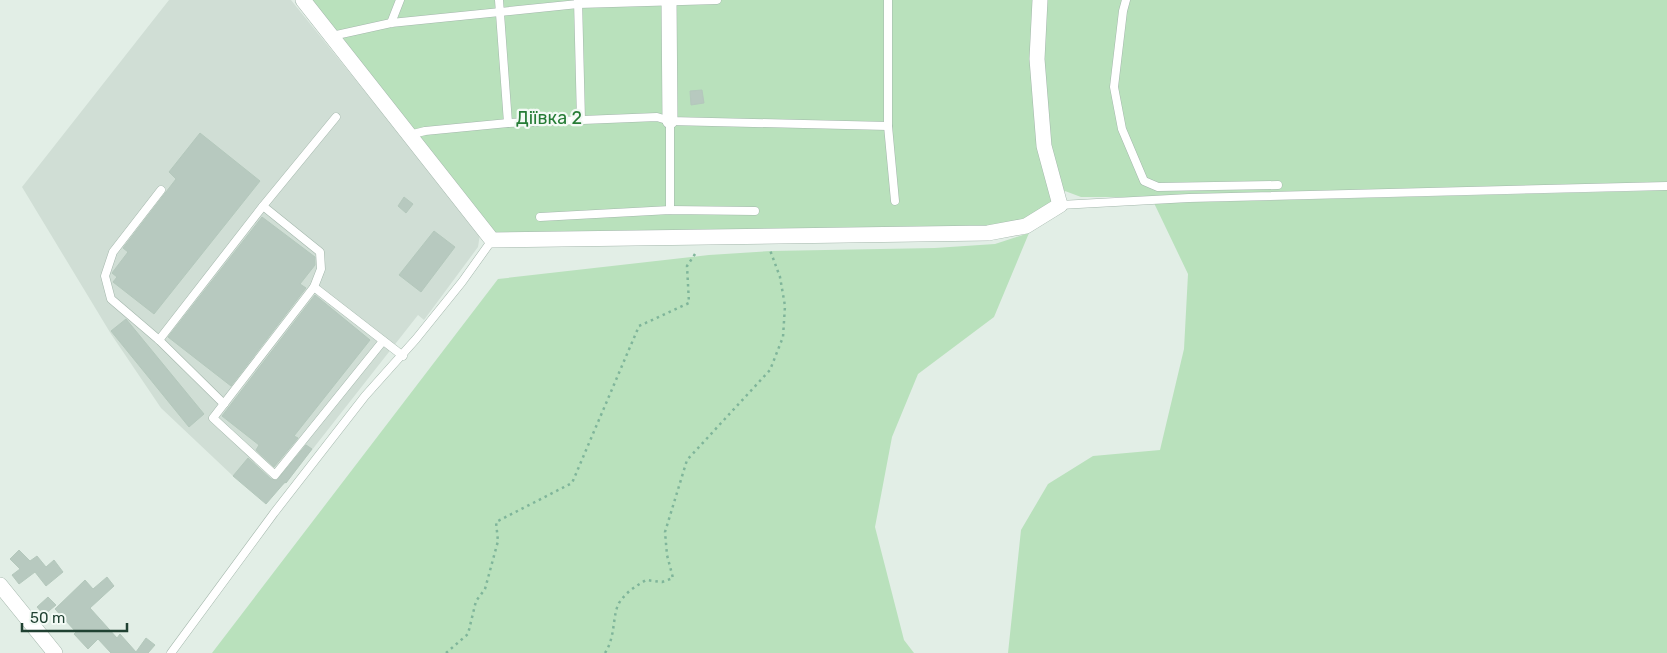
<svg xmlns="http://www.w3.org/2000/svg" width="1667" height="653" font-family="Rubik,sans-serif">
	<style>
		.built { fill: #d0ded5 }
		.green { fill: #b9e1bc }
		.building { fill: #b7c9bf; stroke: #b4c8bc }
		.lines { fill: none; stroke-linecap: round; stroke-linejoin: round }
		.service-casing { stroke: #a4b7ac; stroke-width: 9 }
		.minor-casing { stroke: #a4b7ac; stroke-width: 16 }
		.path { stroke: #7fb59a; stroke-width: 2.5; stroke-dasharray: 2.5 4; stroke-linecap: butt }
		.service { stroke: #fff; stroke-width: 8 }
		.minor { stroke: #fff; stroke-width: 15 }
		.labels { text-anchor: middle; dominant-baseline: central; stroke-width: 4.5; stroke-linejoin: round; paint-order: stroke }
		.park-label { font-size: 18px; fill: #267c36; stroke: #f3faf5 }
	</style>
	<rect width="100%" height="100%" fill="#e2eee6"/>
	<path class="built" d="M169 0H291L480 234 478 247 424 320 418 315 286 483 281 486 233 476 161 408 111 334 22 187Z"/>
	<g class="green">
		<path d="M307 0H1667V653H1008L1021 530 1048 484 1093 456 1160 450 1184 349 1188 274 1154 203 1647 191 1652 184 1142 197H1081L1065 191 1034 216 989 227 503 238 480 220Z"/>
		<path d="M1029 233 994 317 918 374 892 437 875 527 904 640 914 653H212L498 279 709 255 771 251 935 248 995 244Z"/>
	</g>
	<g class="building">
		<path d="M702 90 704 103 691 105 690 91Z"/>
		<path d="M200 133 260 181 154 314 113 282 117 277 112 273 128 252 123 248 176 179 169 172Z"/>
		<path d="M404 197 413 204 406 213 398 206Z"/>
		<path d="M262 217 315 257V265L300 284 306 288 231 386 168 337Z"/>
		<path d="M434 231 455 247 421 292 399 275Z"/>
		<path d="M315 295 370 340 294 436 298 438 274 467 256 450 259 445 222 416Z"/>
		<path d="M126 319 204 414 189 427 111 331Z"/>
		<path d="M306 445 312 449 286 483 285 482 266 504 233 476 248 458 271 479 277 480Z"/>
		<path d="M19 550 30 561 37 556 46 567 54 560 63 572 46 586 35 572 19 584 12 575 20 569 10 559Z"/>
		<path d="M107 577 114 586 90 608 117 638 120 634 136 652 146 638 155 645 148 653H111L98 639 88 649 74 634 76 632 55 609 85 580 93 589Z"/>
		<path d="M48 597 56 605 44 615 37 607Z"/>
	</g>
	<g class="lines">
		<g class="service-casing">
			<g id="service">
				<path d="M499 0 508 123"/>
				<path d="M578 0 581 120"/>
				<path d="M888 0V126L895 201"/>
				<path d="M1126 0 1123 11 1114 87 1122 129 1144 181 1158 187 1278 185"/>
				<path d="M391 23 400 0"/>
				<path d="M332 36 391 23 578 4 717 0"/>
				<path d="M670 121V210"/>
				<path d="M409 135 425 131 508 123 657 117 670 121 888 126"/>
				<path d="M161 190 113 252 105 276 111 299 159 340 224 404"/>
				<path d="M1060 205 1189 198 1667 186"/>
				<path d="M263 206 320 252 321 269 314 287 213 418 275 475 383 341"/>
				<path d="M540 217 670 210 755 211"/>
				<path d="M314 287 403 356"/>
				<path d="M159 340 263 206 336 117"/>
				<path d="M171 653 274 513 365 396 416 339 462 282 492 240"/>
			</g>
		</g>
		<g class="minor-casing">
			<g id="minor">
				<path d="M303 0 492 240 988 233 1026 226 1060 205 1044 146 1037 59 1040 0"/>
				<path d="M669 0 670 121"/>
				<path d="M0 585 55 653"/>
			</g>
		</g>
		<g class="path">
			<path d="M446 653 468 634 476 601 485 589 498 541 496 522 572 483 639 326 689 303 687 266 697 251"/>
			<path d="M605 653C616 636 612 616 619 603 626 592 636 586 646 580L662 582 673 578 667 555 665 532 687 460 770 370 783 337 785 306 780 277 770 250"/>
		</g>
		<use href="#service" class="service"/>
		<use href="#minor" class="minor"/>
	</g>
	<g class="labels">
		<g class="park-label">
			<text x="549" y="118">Діївка 2</text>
		</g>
	</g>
	<path d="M22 623v8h105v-8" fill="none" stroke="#204132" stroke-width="2.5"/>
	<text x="30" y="623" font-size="15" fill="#204132" stroke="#f3faf5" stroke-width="4" paint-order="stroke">50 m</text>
</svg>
